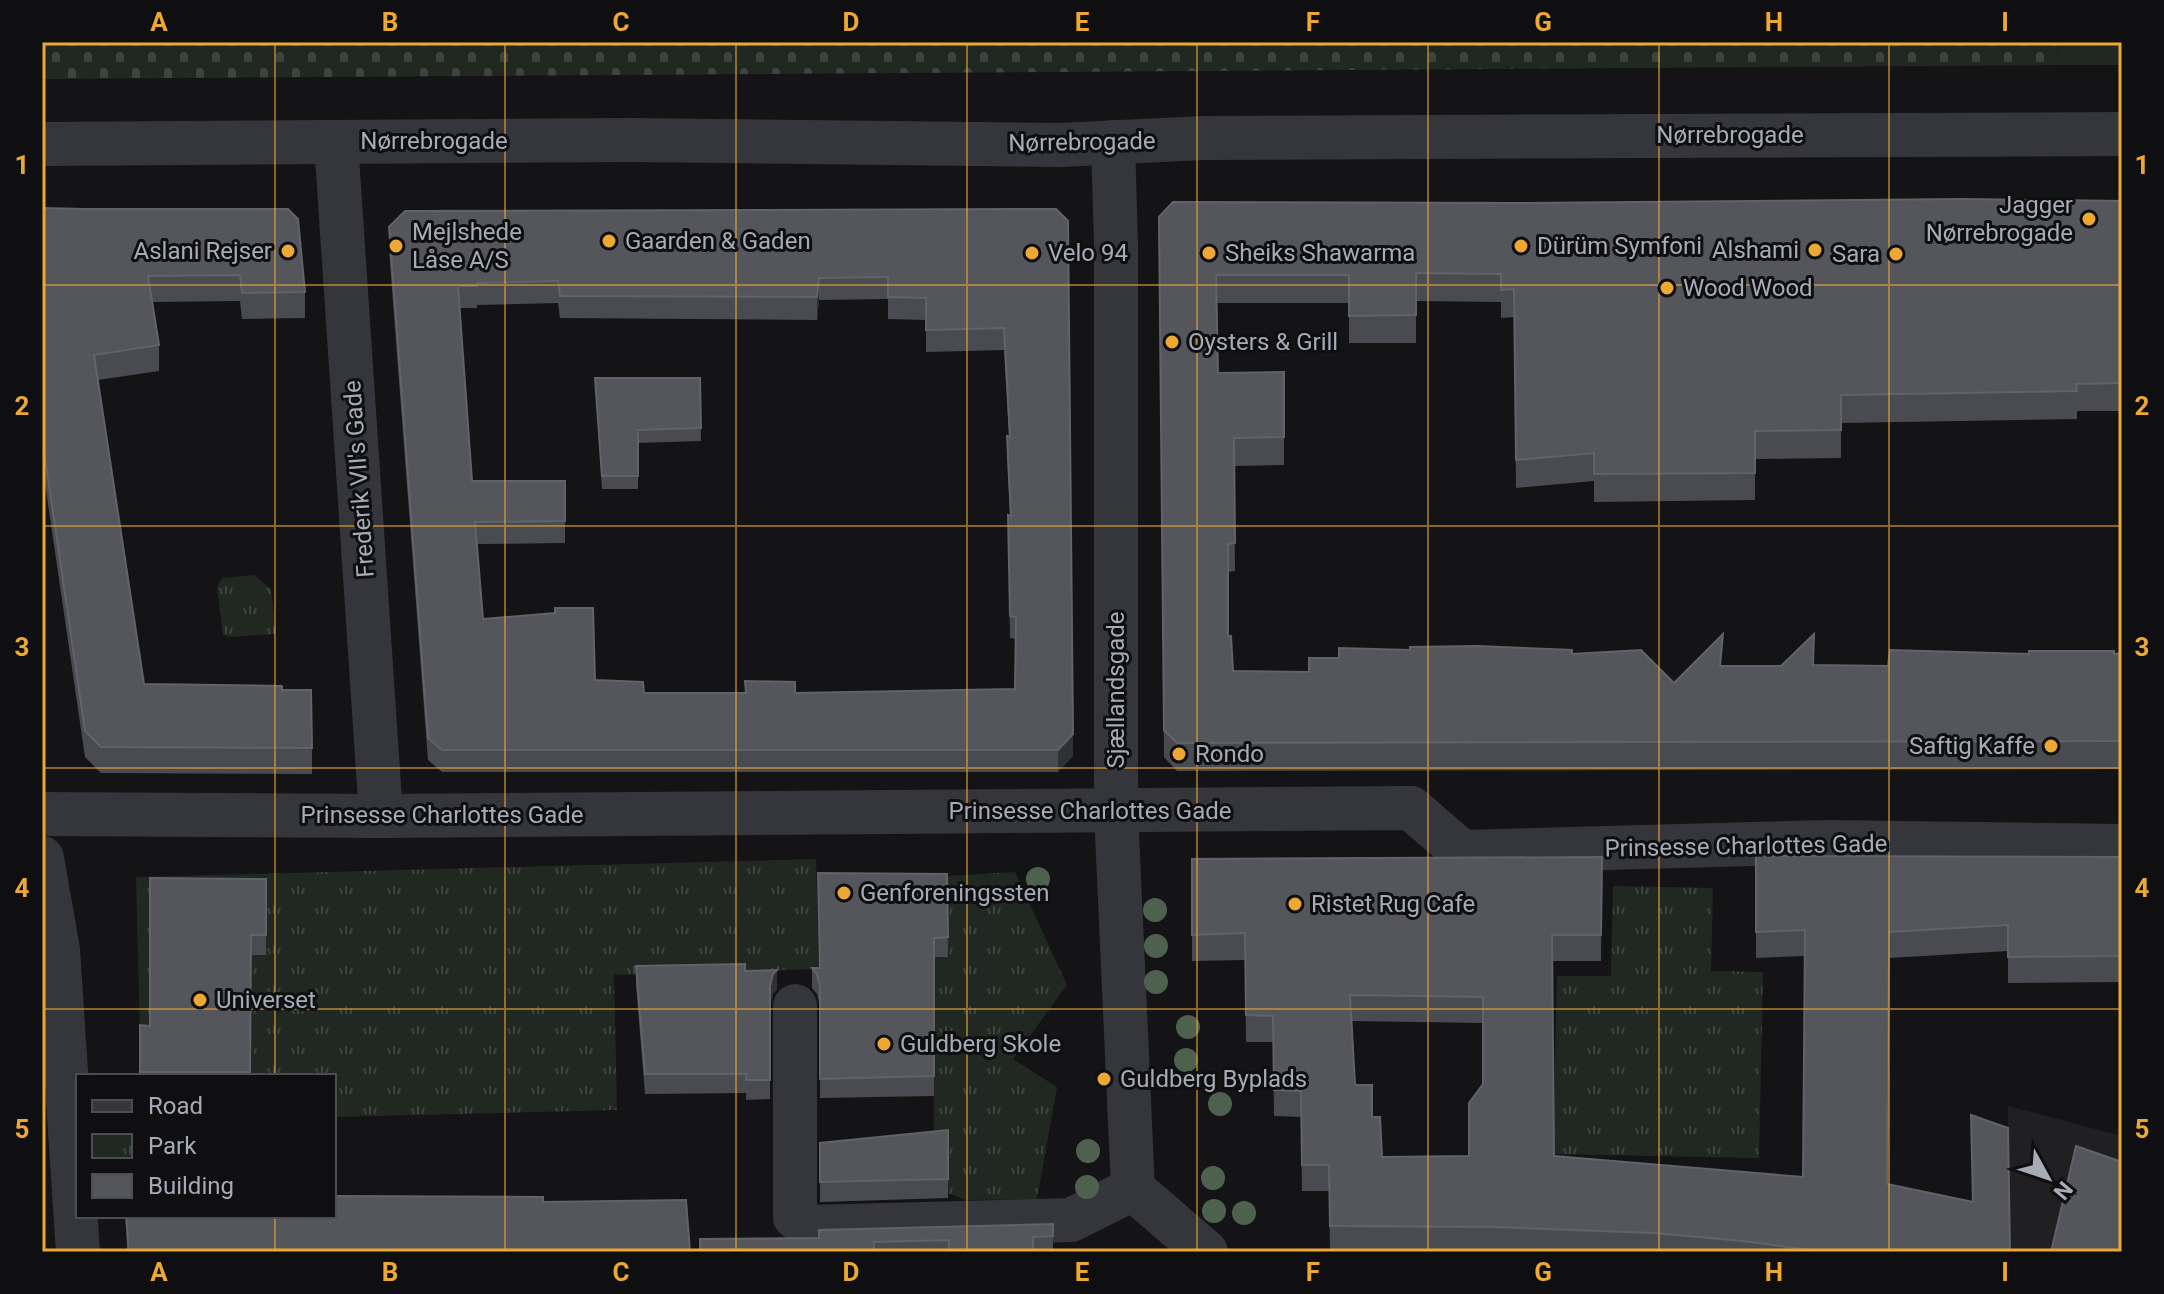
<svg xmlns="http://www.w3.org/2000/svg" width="2164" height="1294" font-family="Roboto,sans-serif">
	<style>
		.built { fill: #202023 }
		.grass { fill: #202821 }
		.cemetery { fill: url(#cemetery-stones) }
		.park { fill: url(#park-tufts) }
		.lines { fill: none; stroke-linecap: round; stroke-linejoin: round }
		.minor { stroke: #35363b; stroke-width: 44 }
		.tree { fill: #4e614f }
		.wall { fill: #4a4b51; fill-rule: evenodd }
		.shaded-wall { fill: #303135 }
		.building { fill: #54565c; stroke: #61636a; stroke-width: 2; fill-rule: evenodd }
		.grid { fill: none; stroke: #eda834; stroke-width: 2; stroke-opacity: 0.55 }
		.poi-dot { fill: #eda834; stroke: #0f0f11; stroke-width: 3 }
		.labels { text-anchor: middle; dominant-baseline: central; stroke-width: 6; stroke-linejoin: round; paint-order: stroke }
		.street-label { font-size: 24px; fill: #a6abb6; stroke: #0f0f11 }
		.poi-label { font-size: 24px; fill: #a6abb6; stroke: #0f0f11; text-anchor: start }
		.neatline { fill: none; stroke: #eda834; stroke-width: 3 }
		.grid-label { font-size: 26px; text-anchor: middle; font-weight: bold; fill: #eda834 }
	</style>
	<defs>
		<pattern id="cemetery-stones" width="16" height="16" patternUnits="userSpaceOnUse" patternTransform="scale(2)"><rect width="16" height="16" fill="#202821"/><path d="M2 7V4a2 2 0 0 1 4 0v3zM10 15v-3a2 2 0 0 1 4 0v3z" fill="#3d443f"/></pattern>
		<pattern id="park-tufts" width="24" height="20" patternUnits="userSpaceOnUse" patternTransform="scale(2)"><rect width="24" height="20" fill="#202821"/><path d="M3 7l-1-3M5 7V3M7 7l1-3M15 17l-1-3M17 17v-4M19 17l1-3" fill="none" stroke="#3d443f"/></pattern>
	</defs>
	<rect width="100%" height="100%" fill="#141416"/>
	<path class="built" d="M2008 1106 2122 1136V1252H2009Z"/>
	<path class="grass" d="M2058 42H2122V65H2057Z"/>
	<path class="cemetery" d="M42 42H2058L2057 65 42 79Z"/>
	<g class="park">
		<path d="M254 575 271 589 276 634 230 637 223 635 217 587 222 578Z"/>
		<path d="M816 859 819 969 614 975 617 1110 334 1117V1076H141L136 877Z"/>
		<path d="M1015 872 1067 985 1013 1059 1057 1087 1037 1199 965 1200 948 1193V1131L934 1130V957H947V876Z"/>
		<path d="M1613 886 1713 888 1711 971 1763 972 1759 1158 1553 1154 1557 976H1611Z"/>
	</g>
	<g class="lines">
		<g class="minor">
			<path d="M336 142 381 816"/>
			<path d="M1113 142 1116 245V811L1133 1189 1206 1252"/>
			<path d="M42 144 631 140 1060 145 1202 138 2122 134"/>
			<path d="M42 814 381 816 1411 808 1462 852 1828 842 2122 846"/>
			<path d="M42 858 58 950 78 1252"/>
			<path d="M795 1006V1217L810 1227 1071 1220 1133 1189"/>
		</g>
	</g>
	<g class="tree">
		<circle cx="1038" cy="879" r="12"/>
		<circle cx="1155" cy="910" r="12"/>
		<circle cx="1156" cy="946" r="12"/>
		<circle cx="1156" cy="982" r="12"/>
		<circle cx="1188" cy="1027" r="12"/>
		<circle cx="1186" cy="1060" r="12"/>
		<circle cx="1220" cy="1104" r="12"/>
		<circle cx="1088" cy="1151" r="12"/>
		<circle cx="1213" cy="1178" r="12"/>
		<circle cx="1087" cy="1187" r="12"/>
		<circle cx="1214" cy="1211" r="12"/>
		<circle cx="1244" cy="1213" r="12"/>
	</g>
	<g class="wall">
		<path d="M2122 201V411H2077V419L1841 423V458L1755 459V500L1594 502V481L1516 488 1514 317 1501 318V302L1416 301V343H1349V303H1217L1218 373 1284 372V465L1234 466 1235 571 1228 572V636L1233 671 1309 672 1572 654 1674 683 1722 666H1888L2029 654 2122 653V769L1177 771 1164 757 1159 245Z"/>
		<path d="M42 208 305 292V318L242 319 240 301 152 302 159 345V371L98 380 144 684 282 690 312 748V774L101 773 85 757 42 463Z"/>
		<path d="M1056 209 1073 756 1058 772H442L428 760 389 250V227ZM888 299V319L926 320V352L1004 350 1009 436H1007V458L1010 515H1008L1010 638 1016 639 1015 689 795 693 745 681V693H644L595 680 483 619 477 544 565 543V481H472L460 308H477V305L558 303 560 318 817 320 819 300Z"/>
		<path d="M595 378H700L701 441 638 443V489H602Z"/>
		<path d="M1602 857 1601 961H1552L1554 1156 1803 1177 1805 956 1756 958V932L2122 857V982L2008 983V951L1889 958 1887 1184 2010 1252H1330L1329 1191H1302L1301 1117 1274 1116 1273 1042H1246L1245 960 1192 961V935ZM1352 1021 1483 1023V1084L1469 1156 1382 1157 1372 1117 1355 1085Z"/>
		<path d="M947 874 948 957H934V1096L820 1098V1006L817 994 812 988V968H819Z"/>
		<path d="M266 879V955H251L250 1076H140V1025L150 1026Z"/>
		<path d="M636 966 745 971 777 989 773 994 770 1006V1099L746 1100V1093L645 1094 636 985Z"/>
		<path d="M948 1130V1198L820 1202V1143Z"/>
		<path d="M543 1202 690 1252H127L126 1216Z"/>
		<path d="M1053 1224V1252H700L819 1238Z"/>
	</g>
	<g class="shaded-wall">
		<path d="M819 278V300L817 320V297Z"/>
		<path d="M1073 734V756L1058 772V750Z"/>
		<path d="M777 970V989L773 994 770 1006V986L773 974Z"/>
	</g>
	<g class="building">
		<path d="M1964 199 2122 201V383L2076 384 2077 391 1841 395V430L1755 431V473L1594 474V453L1516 460 1514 289 1501 290V274L1416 273V315L1349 316V275H1216L1218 373 1284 372V437L1234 438 1235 543 1228 544V636H1231L1233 671 1309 672V658H1339V648L1410 650V647L1477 646 1572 650V654L1641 650 1674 683 1723 634 1720 666H1781L1814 634 1813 665 1888 666 1890 650 2029 654V651H2114V654L2122 653V741L1177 743 1164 730 1159 217 1173 202 1518 203Z"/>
		<path d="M42 208 84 209H288L298 219 305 292 242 293 240 275 148 276 159 345 94 355 144 684 282 686V690H311L312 748 101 747 85 731 42 437Z"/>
		<path d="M1056 209 1068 221 1073 734 1058 750H442L428 738 389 227 405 211ZM888 277V297L926 298V330L1004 328 1010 437 1007 436 1011 516 1008 515 1010 616 1016 617 1015 689 795 693V682L745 681 746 693H644L643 682 595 680 593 608H555V613L483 619 475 522 565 521V481H472L458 286H477V283L558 281 560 296 817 297 819 278Z"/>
		<path d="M595 378H700L701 428 638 430V476H602Z"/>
		<path d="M1756 856 2122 857V956L2008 957V925L1889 932 1887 1184 1973 1202 1971 1115 2008 1128 2010 1252H1823L1743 1241 1654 1233 1494 1227 1330 1226 1329 1165H1302L1301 1091 1274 1090 1273 1016 1246 1015 1245 933 1192 935V859L1602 857 1601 935H1552L1554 1156 1803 1177 1805 930 1756 932ZM1350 995 1483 997V1084L1469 1103V1156L1382 1157 1380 1117H1372V1085H1355Z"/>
		<path d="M818 873 947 874 948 937 934 938V1076L820 1079V986L817 974 812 968H820Z"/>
		<path d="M150 878 266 879V935H251L250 1072H140V1025L150 1026Z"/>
		<path d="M745 964V971L777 970 773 974 770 986V1080H746V1074H645L636 966Z"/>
		<path d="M948 1130V1179L820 1182V1143Z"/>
		<path d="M2076 1146 2122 1162V1252H2051Z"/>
		<path d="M334 1196 543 1197V1202L686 1200 690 1252H129L126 1216H334Z"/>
		<path d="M1053 1224V1236L1033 1237V1252H949V1240L874 1242V1252H700V1239L819 1238V1230Z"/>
	</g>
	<path class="grid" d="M275 42V1076M505 42V1252M736 42V1252M967 42V1252M1197 42V1252M1428 42V1252M1659 42V1252M1889 42V1252M42 285H2122M42 526H2122M42 768H2122M42 1009H2122M275 1216V1252"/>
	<g class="poi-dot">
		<circle cx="2089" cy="219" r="8"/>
		<circle cx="609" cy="241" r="8"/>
		<circle cx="396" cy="246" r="8"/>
		<circle cx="1521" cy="246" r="8"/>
		<circle cx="1815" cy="250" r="8"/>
		<circle cx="288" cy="251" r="8"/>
		<circle cx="1032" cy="253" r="8"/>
		<circle cx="1209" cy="253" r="8"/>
		<circle cx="1896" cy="254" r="8"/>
		<circle cx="1667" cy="288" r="8"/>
		<circle cx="1172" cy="342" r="8"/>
		<circle cx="2051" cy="746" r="8"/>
		<circle cx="1179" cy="754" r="8"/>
		<circle cx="844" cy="893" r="8"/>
		<circle cx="1295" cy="904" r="8"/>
		<circle cx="200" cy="1000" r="8"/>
		<circle cx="884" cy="1044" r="8"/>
		<circle cx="1104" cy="1079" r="8"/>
	</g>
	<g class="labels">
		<g class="street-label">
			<text x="1730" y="135">Nørrebrogade</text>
			<text x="434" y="141">Nørrebrogade</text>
			<text transform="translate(1082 142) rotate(-1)">Nørrebrogade</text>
			<text transform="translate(359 479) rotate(-94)">Frederik VII's Gade</text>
			<text transform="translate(1116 690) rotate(-90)">Sjællandsgade</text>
			<text x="1090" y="811">Prinsesse Charlottes Gade</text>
			<text x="442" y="815">Prinsesse Charlottes Gade</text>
			<text transform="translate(1746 846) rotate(-1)">Prinsesse Charlottes Gade</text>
		</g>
		<g class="poi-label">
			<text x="2073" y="205" text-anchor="end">Jagger<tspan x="2073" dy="28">Nørrebrogade</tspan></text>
			<text x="412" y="232">Mejlshede<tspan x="412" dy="28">Låse A/S</tspan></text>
			<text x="625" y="241">Gaarden &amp; Gaden</text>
			<text x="1537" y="246">Dürüm Symfoni</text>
			<text x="1799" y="250" text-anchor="end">Alshami</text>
			<text x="272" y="251" text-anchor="end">Aslani Rejser</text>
			<text x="1048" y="253">Velo 94</text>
			<text x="1225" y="253">Sheiks Shawarma</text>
			<text x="1880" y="254" text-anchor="end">Sara</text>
			<text x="1683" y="288">Wood Wood</text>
			<text x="1188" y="342">Oysters &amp; Grill</text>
			<text x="2035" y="746" text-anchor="end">Saftig Kaffe</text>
			<text x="1195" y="754">Rondo</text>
			<text x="860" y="893">Genforeningssten</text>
			<text x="1311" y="904">Ristet Rug Cafe</text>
			<text x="216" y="1000">Universet</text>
			<text x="900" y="1044">Guldberg Skole</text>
			<text x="1120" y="1079">Guldberg Byplads</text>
		</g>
	</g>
	<rect width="2164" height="1294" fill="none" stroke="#0f0f11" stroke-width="88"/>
	<rect x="76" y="1074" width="260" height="144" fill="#0f0f11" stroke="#4b4d53" stroke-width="2"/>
	<rect x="92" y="1100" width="40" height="12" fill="#35363b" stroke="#4b4d53" stroke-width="2"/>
	<text x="148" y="1114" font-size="24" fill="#a6abb6">Road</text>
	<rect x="92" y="1134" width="40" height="24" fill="url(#park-tufts)" stroke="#4b4d53" stroke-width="2"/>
	<text x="148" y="1154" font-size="24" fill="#a6abb6">Park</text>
	<rect x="92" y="1174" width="40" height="24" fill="#54565c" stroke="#4b4d53" stroke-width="2"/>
	<text x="148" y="1194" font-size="24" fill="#a6abb6">Building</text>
	<g transform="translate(2048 1178) rotate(130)" stroke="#0f0f11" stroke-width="6" paint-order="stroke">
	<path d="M0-6L14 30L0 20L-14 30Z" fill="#a6abb6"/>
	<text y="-12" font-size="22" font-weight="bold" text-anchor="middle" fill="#a6abb6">N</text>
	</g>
	<rect x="44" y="44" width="2076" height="1206" class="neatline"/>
	<g class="grid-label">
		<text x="159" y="31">A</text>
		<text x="390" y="31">B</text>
		<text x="621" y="31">C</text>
		<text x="851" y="31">D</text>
		<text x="1082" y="31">E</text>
		<text x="1313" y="31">F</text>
		<text x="1543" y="31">G</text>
		<text x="1774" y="31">H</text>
		<text x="2005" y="31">I</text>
		<text x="22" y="174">1</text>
		<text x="2142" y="174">1</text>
		<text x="22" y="415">2</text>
		<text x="2142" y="415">2</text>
		<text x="22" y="656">3</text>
		<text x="2142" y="656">3</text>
		<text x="22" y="897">4</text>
		<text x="2142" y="897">4</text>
		<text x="22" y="1138">5</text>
		<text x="2142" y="1138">5</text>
		<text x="159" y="1281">A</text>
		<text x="390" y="1281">B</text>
		<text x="621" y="1281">C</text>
		<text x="851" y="1281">D</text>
		<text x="1082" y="1281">E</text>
		<text x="1313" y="1281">F</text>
		<text x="1543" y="1281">G</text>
		<text x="1774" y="1281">H</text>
		<text x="2005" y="1281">I</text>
	</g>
</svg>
